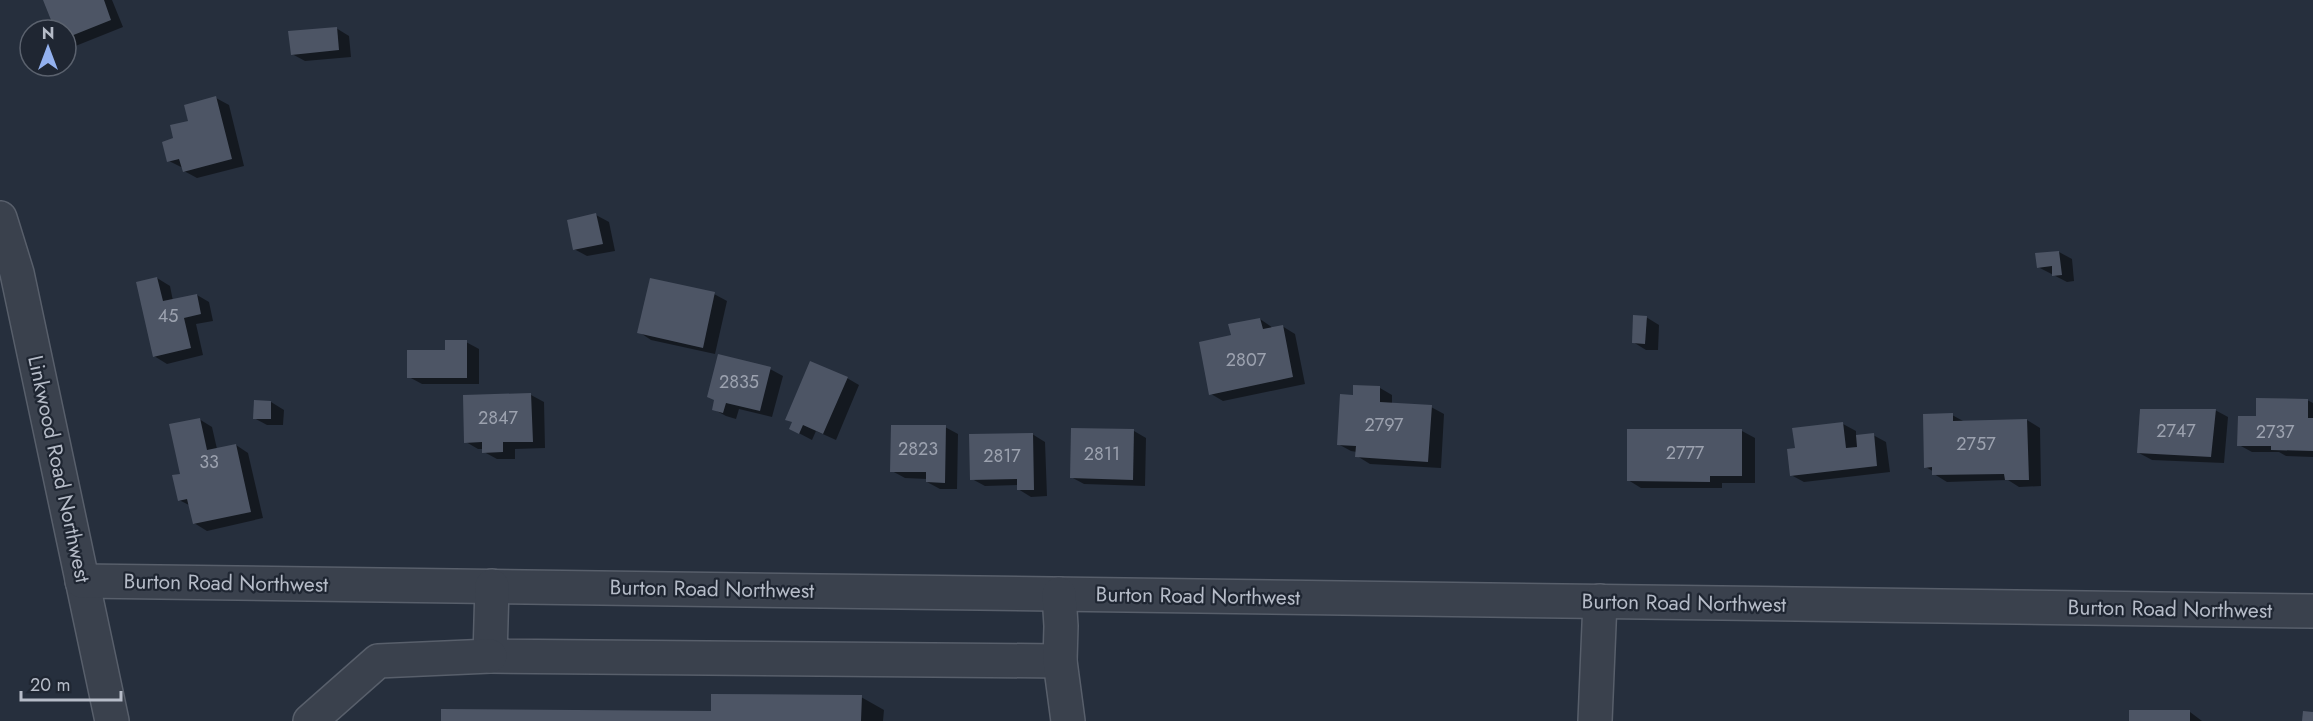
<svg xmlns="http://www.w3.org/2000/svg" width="2313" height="721" font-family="Jost,sans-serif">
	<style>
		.shadow { fill: #0007 }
		.building { fill: #4d5565 }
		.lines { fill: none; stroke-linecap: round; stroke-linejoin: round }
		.minor-casing { stroke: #585f6b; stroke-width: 36 }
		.minor { stroke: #3a414d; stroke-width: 33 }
		.labels { text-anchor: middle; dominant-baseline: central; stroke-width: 4.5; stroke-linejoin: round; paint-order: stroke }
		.number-label { font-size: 18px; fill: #9ca2af }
		.street-label { font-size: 21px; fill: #b6bcc8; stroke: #1f2632 }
	</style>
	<rect width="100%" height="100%" fill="#262f3d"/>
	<g class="shadow">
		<path d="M45 0H112L123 27 73 47 66 43V30H57Z"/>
		<path d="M336 28 349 36 351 57 305 61 292 54Z"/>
		<path d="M216 98 229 105 244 166 197 178 184 171 183 168 169 161 190 122Z"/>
		<path d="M596 215 609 222 615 251 587 256 574 249Z"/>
		<path d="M2059 252 2072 259 2074 281 2067 282 2038 267 2037 255Z"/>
		<path d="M157 278 170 286 173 301 197 295 209 302 213 321 196 324 203 355 167 364 154 356Z"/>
		<path d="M714 294 727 301 715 354 651 340 639 332Z"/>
		<path d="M1646 317 1659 325 1658 350H1646L1633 342Z"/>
		<path d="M1260 319 1273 328 1282 326 1295 334 1305 384 1223 401 1211 394 1233 337Z"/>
		<path d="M466 342 479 349V384H422L409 377 447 351Z"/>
		<path d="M770 369 783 376 772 417 739 409 736 419 726 416 713 409Z"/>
		<path d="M847 378 859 385 836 440 816 431 812 440 791 429 793 422Z"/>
		<path d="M1380 388 1392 395V404L1431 407 1444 414 1441 468 1370 464 1357 456V452L1351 451 1338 444 1354 396Z"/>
		<path d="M531 395 544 402 545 448 515 449V459H497L484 452V449H478L466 442 464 396Z"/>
		<path d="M2307 400 2313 403V457L2286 456 2279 452H2252L2239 445 2257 418Z"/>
		<path d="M255 402H271L284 410 283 425H267L254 418Z"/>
		<path d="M2215 410 2228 417 2224 463 2152 460 2139 453Z"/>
		<path d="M1952 415 1965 422 2027 420 2040 428 2041 486 2019 487 2008 480 1947 482 1934 474V472L1926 467Z"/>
		<path d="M199 419 212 427 217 449 236 445 248 453 263 518 207 531 194 523 191 506 179 500 182 475Z"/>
		<path d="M1843 424 1856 431V437L1873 435 1886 442 1890 472 1804 482 1791 475 1796 450Z"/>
		<path d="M945 427 958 434 957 489H940L927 482V479L905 478 892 471Z"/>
		<path d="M1629 430 1742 431 1755 438V483H1722V488H1641L1628 480Z"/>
		<path d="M1134 431 1146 438 1145 486 1084 484 1071 477Z"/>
		<path d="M1032 434 1045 442 1047 496 1031 497 1018 489V485L985 486 972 479Z"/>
		<path d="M861 697 884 710 883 721H443L712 713Z"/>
		<path d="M2190 712 2202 721H2131Z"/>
	</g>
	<g class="building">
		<path d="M43 0H104L111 20 66 38V30H55Z"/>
		<path d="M337 27 339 50 291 55 288 31Z"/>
		<path d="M216 96 232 159 183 172 179 159 167 162 162 142 173 138 170 125 188 121 184 105Z"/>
		<path d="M596 213 603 244 573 250 567 220Z"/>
		<path d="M2059 251 2062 275 2052 276V266L2037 268 2035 253Z"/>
		<path d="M157 277 163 301 197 294 201 314 184 318 191 348 153 357 136 282Z"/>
		<path d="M650 278 715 292 703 348 637 333Z"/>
		<path d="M1633 315 1647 316 1645 344 1632 343Z"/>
		<path d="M1260 318 1263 329 1283 325 1293 377 1209 395 1199 342 1231 335 1228 324Z"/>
		<path d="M445 340H467V378H407V350H445Z"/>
		<path d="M718 354 771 367 760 411 726 403 723 413 712 410 714 400 707 397Z"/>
		<path d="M810 361 848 377 823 434 803 425 799 434 789 429 792 422 785 420Z"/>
		<path d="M1353 385 1380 386V402L1432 405 1428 462 1355 457 1356 446 1337 445 1340 394 1353 395Z"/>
		<path d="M531 393 533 442H503V452L482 453V442L464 443 463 395Z"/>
		<path d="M2256 398 2308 399V418H2313V451L2271 450V446H2237L2238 416H2256Z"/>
		<path d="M254 400 271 401V419H253Z"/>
		<path d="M2140 409H2216L2211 457 2137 453Z"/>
		<path d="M1953 413V421L2027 419 2029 480H2005L2004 474 1932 475V467L1924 468 1923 414Z"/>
		<path d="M200 418 207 450 236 444 251 512 193 524 187 499 178 501 172 475 180 474 169 424Z"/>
		<path d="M1843 422 1846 448 1857 447 1856 435 1874 433 1877 466 1790 476 1787 449 1795 448 1792 428Z"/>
		<path d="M891 425H946L945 483 926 482V472H890Z"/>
		<path d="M1071 428 1134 429 1133 480 1070 478Z"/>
		<path d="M1627 429H1742V476H1710V482L1627 481Z"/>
		<path d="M1033 433 1034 490H1017V479L970 480 969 434Z"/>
		<path d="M711 694 862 695 861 721H441V709L711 711Z"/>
		<rect x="2129" y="710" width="61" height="11"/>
		<path d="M2303 711 2313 712V721H2302Z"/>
	</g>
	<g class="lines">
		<g class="minor-casing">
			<g id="minor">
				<path d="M0 218 17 273 112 721"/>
				<path d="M82 581 2313 611"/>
				<path d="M492 586 490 656 1060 661"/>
				<path d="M1059 594 1061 626 1060 661 1068 721"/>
				<path d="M310 721 378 661 490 656"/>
				<path d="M1595 721 1600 601"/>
			</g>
		</g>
		<use href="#minor" class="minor"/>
	</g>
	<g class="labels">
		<g class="number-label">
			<text x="168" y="316">45</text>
			<text x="1246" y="360">2807</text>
			<text x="739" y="382">2835</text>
			<text x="498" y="418">2847</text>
			<text x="1384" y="425">2797</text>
			<text x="2176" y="431">2747</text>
			<text x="2275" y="432">2737</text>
			<text x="1976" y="444">2757</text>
			<text x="918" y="449">2823</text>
			<text x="1685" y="453">2777</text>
			<text x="1102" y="454">2811</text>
			<text x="1002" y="456">2817</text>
			<text x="209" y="462">33</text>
		</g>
		<g class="street-label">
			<text transform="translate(59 469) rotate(78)">Linkwood Road Northwest</text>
			<text transform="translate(226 583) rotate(1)">Burton Road Northwest</text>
			<text transform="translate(712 589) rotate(1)">Burton Road Northwest</text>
			<text transform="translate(1198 596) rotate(1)">Burton Road Northwest</text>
			<text transform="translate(1684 603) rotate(1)">Burton Road Northwest</text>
			<text transform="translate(2170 609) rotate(1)">Burton Road Northwest</text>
		</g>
	</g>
	<g transform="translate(48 48)"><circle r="28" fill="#1f2632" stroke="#5b626e" stroke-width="1.5"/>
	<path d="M0-4.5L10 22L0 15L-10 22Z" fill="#93b1ef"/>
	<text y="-9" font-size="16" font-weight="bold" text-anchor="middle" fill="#b6bcc8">N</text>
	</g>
	<path d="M21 691v9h100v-9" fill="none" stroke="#b6bcc8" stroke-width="3"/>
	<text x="30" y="691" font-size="18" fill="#b6bcc8" stroke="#1f2632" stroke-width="4.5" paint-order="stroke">20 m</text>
</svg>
